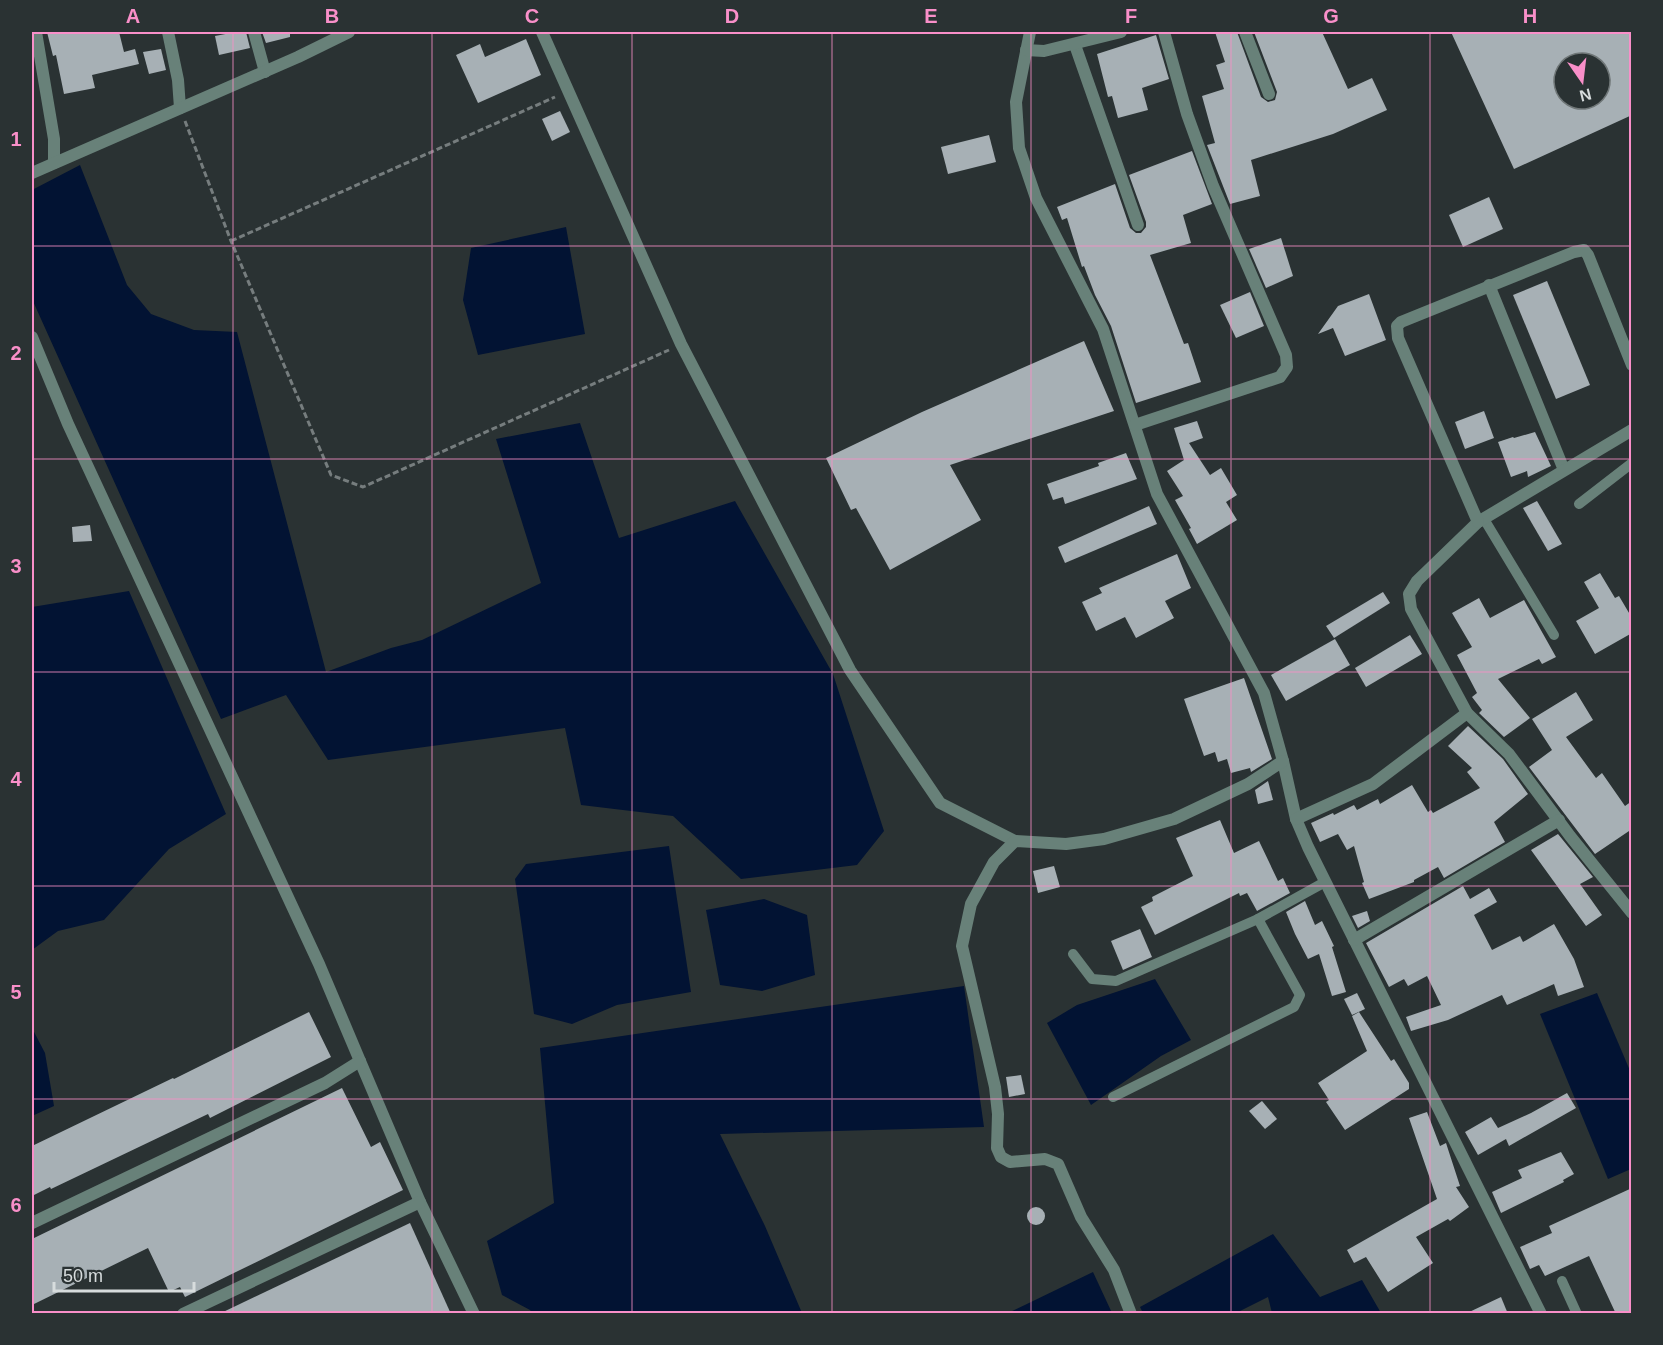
<svg xmlns="http://www.w3.org/2000/svg" width="1663" height="1345" font-family="Arial,sans-serif">
	<style>
		.water { fill: #021333 }
		.building { fill: #a7b0b5; fill-rule: evenodd }
		.lines { fill: none; stroke-linecap: round; stroke-linejoin: round }
		.path { stroke: #767d7e; stroke-width: 3; stroke-dasharray: 6 3; stroke-linecap: butt }
		.lane { stroke: #688179; stroke-width: 10 }
		.street { stroke: #688179; stroke-width: 12 }
		.grid { fill: none; stroke: #f98fc9; stroke-width: 1.5; stroke-opacity: 0.55 }
		.neatline { fill: none; stroke: #f98fc9; stroke-width: 2 }
		.grid-label { font-size: 20px; text-anchor: middle; font-weight: bold; fill: #f98fc9 }
	</style>
	<rect width="100%" height="100%" fill="#2a3233"/>
	<g class="water">
		<path d="M80 165 127 285 151 314 194 330 237 332 326 672 391 648 422 640 541 583 496 439 580 423 619 538 735 501 833 674 884 831 857 865 741 879 673 816 581 805 565 728 328 760 286 695 221 719 32 299V190Z"/>
		<path d="M566 227 585 334 478 355 463 300 471 248Z"/>
		<path d="M129 591 226 814 169 849 104 920 58 931 32 950V607Z"/>
		<path d="M669 846 691 992 617 1005 572 1024 534 1014 515 879 526 864Z"/>
		<path d="M764 899 807 915 815 975 762 991 720 985 706 910Z"/>
		<path d="M1155 979 1191 1040 1161 1056 1091 1105 1047 1023 1077 1005Z"/>
		<path d="M964 986 984 1127 720 1134 765 1226 802 1313H532L530 1310 502 1295 487 1241 554 1203 540 1048Z"/>
		<path d="M1597 993 1631 1073V1169L1608 1179 1540 1014Z"/>
		<path d="M32 1028 45 1053 54 1106 32 1116Z"/>
		<path d="M1273 1234 1320 1297 1362 1280 1381 1313H1272L1268 1297 1236 1313H1143L1140 1307Z"/>
		<path d="M1093 1272 1112 1313H1008Z"/>
	</g>
	<g class="building">
		<path d="M47 32H119L124 52 135 49 139 64 92 75 95 88 64 94 56 55 53 56Z"/>
		<path d="M236 32H246L250 48 219 55 215 36Z"/>
		<path d="M262 32H290V37L266 43Z"/>
		<path d="M1215 32H1237L1261 97 1268 102 1275 100 1277 92 1254 32H1322L1348 89 1372 78 1387 110 1333 134 1251 160 1260 196 1230 204 1207 145 1215 143 1202 96 1224 89 1216 65 1225 62Z"/>
		<path d="M1451 32H1632V115L1514 169ZM1564 63H1600V99H1564Z"/>
		<path d="M1156 35 1169 79 1142 88 1148 110 1118 118 1112 96 1108 97 1097 54Z"/>
		<path d="M526 39 541 75 478 103 456 55 480 44 485 57Z"/>
		<path d="M161 49 166 70 149 74 143 52Z"/>
		<path d="M560 111 570 132 552 141 542 119Z"/>
		<path d="M989 135 996 162 948 174 941 147Z"/>
		<path d="M1192 151 1212 204 1183 215 1191 243 1150 255 1184 344 1188 343 1201 382 1136 403 1111 326 1095 295 1084 266 1082 267 1067 218 1062 220 1057 207 1115 184 1130 228 1136 233H1141L1146 227V222L1129 175Z"/>
		<path d="M1489 197 1503 229 1463 247 1449 215Z"/>
		<path d="M1281 238 1293 276 1266 288 1249 249Z"/>
		<path d="M1547 281 1590 385 1556 399 1513 295Z"/>
		<path d="M1250 292 1264 326 1236 338 1220 305Z"/>
		<path d="M1369 294 1386 340 1345 356 1333 328 1318 334 1338 306Z"/>
		<path d="M1084 341 1114 411 950 465 981 520 890 570 856 508 851 510 826 458 922 412Z"/>
		<path d="M1484 411 1494 438 1465 449 1455 422Z"/>
		<path d="M1197 421 1203 438 1189 443 1210 475 1221 468 1237 495 1226 502 1237 520 1197 544 1189 529 1191 528 1175 500 1183 496 1167 471 1184 460 1174 428Z"/>
		<path d="M1535 432 1551 466 1528 477 1527 471 1511 477 1498 442 1513 437 1514 438Z"/>
		<path d="M1126 453 1137 479 1065 504 1063 497 1053 500 1047 484 1099 466 1098 463Z"/>
		<path d="M1537 501 1562 544 1548 551 1523 508Z"/>
		<path d="M1149 506 1157 524 1065 563 1058 547Z"/>
		<path d="M90 525 92 541 73 542 72 527Z"/>
		<path d="M1177 554 1191 588 1165 601 1174 618 1136 638 1125 617 1096 631 1082 602 1102 593 1099 588Z"/>
		<path d="M1600 573 1615 598 1619 596 1632 618V633L1595 654 1576 621 1599 608 1584 582Z"/>
		<path d="M1383 592 1390 603 1334 638 1326 626Z"/>
		<path d="M1479 598 1490 618 1524 600 1556 657 1542 664 1539 659 1498 679 1530 718 1504 737 1479 713 1482 710 1472 697 1477 693 1457 655 1472 647 1452 613Z"/>
		<path d="M1410 635 1422 654 1366 687 1355 668Z"/>
		<path d="M1335 639 1350 665 1286 701 1271 675Z"/>
		<path d="M1244 678 1272 759 1251 772 1250 768 1231 773 1227 759 1218 762 1215 752 1204 756 1184 699Z"/>
		<path d="M1576 692 1593 720 1566 737 1596 778 1602 773 1625 806 1632 801V829L1595 854 1529 767 1552 750 1532 719Z"/>
		<path d="M1468 726 1503 759 1528 794 1494 822 1505 842 1444 878 1438 867 1414 880V882L1369 899 1362 883 1364 882 1354 846 1347 850 1338 834 1320 842 1311 823 1333 813 1334 815 1354 805 1357 810 1378 799 1380 804 1412 785 1428 812 1431 810 1433 813 1480 788 1467 772 1472 768 1448 746Z"/>
		<path d="M1268 781 1273 800 1258 804 1255 790Z"/>
		<path d="M1220 820 1234 853 1259 841 1278 881 1283 878 1290 893 1257 911 1247 893 1240 896 1239 893 1155 935 1141 907 1153 901 1152 897 1193 876 1176 838Z"/>
		<path d="M1558 834 1593 877 1580 884 1602 915 1586 926 1531 850Z"/>
		<path d="M1054 866 1060 887 1038 893 1033 871Z"/>
		<path d="M1463 886 1470 899 1489 888 1497 902 1474 915 1492 950 1520 936 1523 942 1554 924 1574 959 1584 987 1558 996 1554 984 1507 1005 1502 995 1448 1020 1411 1031 1406 1017 1441 1005 1427 976 1408 986 1404 979 1389 987 1366 943Z"/>
		<path d="M1305 901 1315 925 1322 921 1334 946 1332 947 1346 992 1332 996 1319 954 1308 959 1295 934 1286 912Z"/>
		<path d="M1367 911 1370 921 1358 928 1352 916Z"/>
		<path d="M1140 929 1152 957 1123 970 1111 941Z"/>
		<path d="M1357 993 1365 1009 1352 1015 1344 999Z"/>
		<path d="M309 1012 331 1057 210 1118 208 1114 51 1189 50 1187 32 1196V1146L173 1078 174 1079Z"/>
		<path d="M1359 1012 1391 1061 1394 1059 1409 1083V1089L1345 1130 1326 1102 1329 1100 1318 1083 1367 1051 1352 1016Z"/>
		<path d="M1021 1075 1025 1094 1009 1097 1006 1077Z"/>
		<path d="M342 1088 371 1147 380 1142 403 1190 185 1297 180 1287 169 1292 148 1248 32 1305V1239Z"/>
		<path d="M1567 1093 1576 1108 1509 1146 1506 1139 1478 1155 1465 1132 1491 1117 1498 1128 1531 1113Z"/>
		<path d="M1262 1101 1277 1119 1265 1129 1249 1111Z"/>
		<path d="M1427 1112 1440 1146 1446 1143 1460 1186 1456 1187 1469 1207 1450 1221 1448 1219 1416 1237 1433 1263 1388 1292 1366 1257 1354 1263 1347 1250 1437 1199 1409 1118Z"/>
		<path d="M1561 1152 1574 1174 1563 1180 1564 1182 1501 1213 1492 1192 1522 1178 1518 1170Z"/>
		<path d="M1632 1188V1314H1616L1589 1256 1545 1276 1539 1265 1530 1269 1520 1247 1552 1233 1549 1226Z"/>
		<circle cx="1036" cy="1216" r="9"/>
		<path d="M410 1223 451 1314H219Z"/>
		<path d="M1501 1297 1508 1314H1465Z"/>
	</g>
	<g class="lines">
		<g class="path">
			<path d="M185 121 231 241 331 475 363 487 669 350"/>
			<path d="M231 241 555 97"/>
		</g>
		<g class="lane">
			<path d="M1579 504 1632 463"/>
			<path d="M1484 519 1554 635"/>
			<path d="M1073 954 1092 979 1116 981 1258 919 1325 882"/>
			<path d="M1113 1097 1294 1007 1300 995 1258 919"/>
			<path d="M1562 1281 1577 1314"/>
		</g>
		<g class="street">
			<path d="M36 32 54 139V163"/>
			<path d="M168 32 178 80 180 108"/>
			<path d="M254 32 265 72"/>
			<path d="M542 32 681 344 850 670 940 803 1015 841"/>
			<path d="M1030 32 1016 102 1019 148 1036 198 1103 329 1157 494 1264 693 1283 761 1296 819 1308 847 1541 1314"/>
			<path d="M1245 32 1269 94"/>
			<path d="M1075 45 1138 225"/>
			<path d="M1026 50 1044 51 1121 32"/>
			<path d="M32 173 298 57 349 32"/>
			<path d="M1489 285 1564 470"/>
			<path d="M32 337 68 424 319 964 360 1061"/>
			<path d="M1135 425 1280 377 1287 367 1286 355 1213 186 1187 114 1164 32"/>
			<path d="M1632 430 1478 522 1417 581 1409 594 1411 609 1467 713 1509 754 1570 836 1632 913"/>
			<path d="M1478 522 1398 338 1397 326 1401 322 1574 252 1584 250 1588 255 1632 365"/>
			<path d="M1296 819 1373 784 1467 713"/>
			<path d="M1354 940 1559 820"/>
			<path d="M32 1223 325 1083 360 1061 420 1202 474 1314"/>
			<path d="M183 1314 420 1202"/>
			<path d="M1131 1314 1114 1270 1081 1217 1058 1164 1045 1159 1010 1162 1001 1157 997 1148 998 1114 995 1087 962 946 971 904 994 862 1015 841 1066 844 1104 839 1174 819 1248 784 1283 761"/>
		</g>
	</g>
	<path class="grid" d="M233 32V1314M432 32V1314M632 32V1314M832 32V1314M1031 32V1314M1231 32V1314M1430 32V1314M32 246H1632M32 459H1632M32 672H1632M32 886H1632M32 1099H1632"/>
	<rect width="1663" height="1345" fill="none" stroke="#2a3233" stroke-width="66"/>
	<g transform="translate(1582 81) rotate(166)"><circle r="28" fill="#2a3233" stroke="#6f7677" stroke-width="1.5"/>
	<path d="M0-4.5L10 22L0 15L-10 22Z" fill="#f98fc9"/>
	<text y="-9" font-size="16" font-weight="bold" text-anchor="middle" fill="#d7dcdd">N</text>
	</g>
	<path d="M54 1282v9h140v-9" fill="none" stroke="#d7dcdd" stroke-width="3"/>
	<text x="63" y="1282" font-size="18" fill="#d7dcdd" stroke="#2a3233" stroke-width="4.5" paint-order="stroke">50 m</text>
	<rect x="33" y="33" width="1597" height="1279" class="neatline"/>
	<g class="grid-label">
		<text x="133" y="23">A</text>
		<text x="332" y="23">B</text>
		<text x="532" y="23">C</text>
		<text x="732" y="23">D</text>
		<text x="931" y="23">E</text>
		<text x="1131" y="23">F</text>
		<text x="1331" y="23">G</text>
		<text x="1530" y="23">H</text>
		<text x="16" y="146">1</text>
		<text x="16" y="360">2</text>
		<text x="16" y="573">3</text>
		<text x="16" y="786">4</text>
		<text x="16" y="999">5</text>
		<text x="16" y="1212">6</text>
	</g>
</svg>
